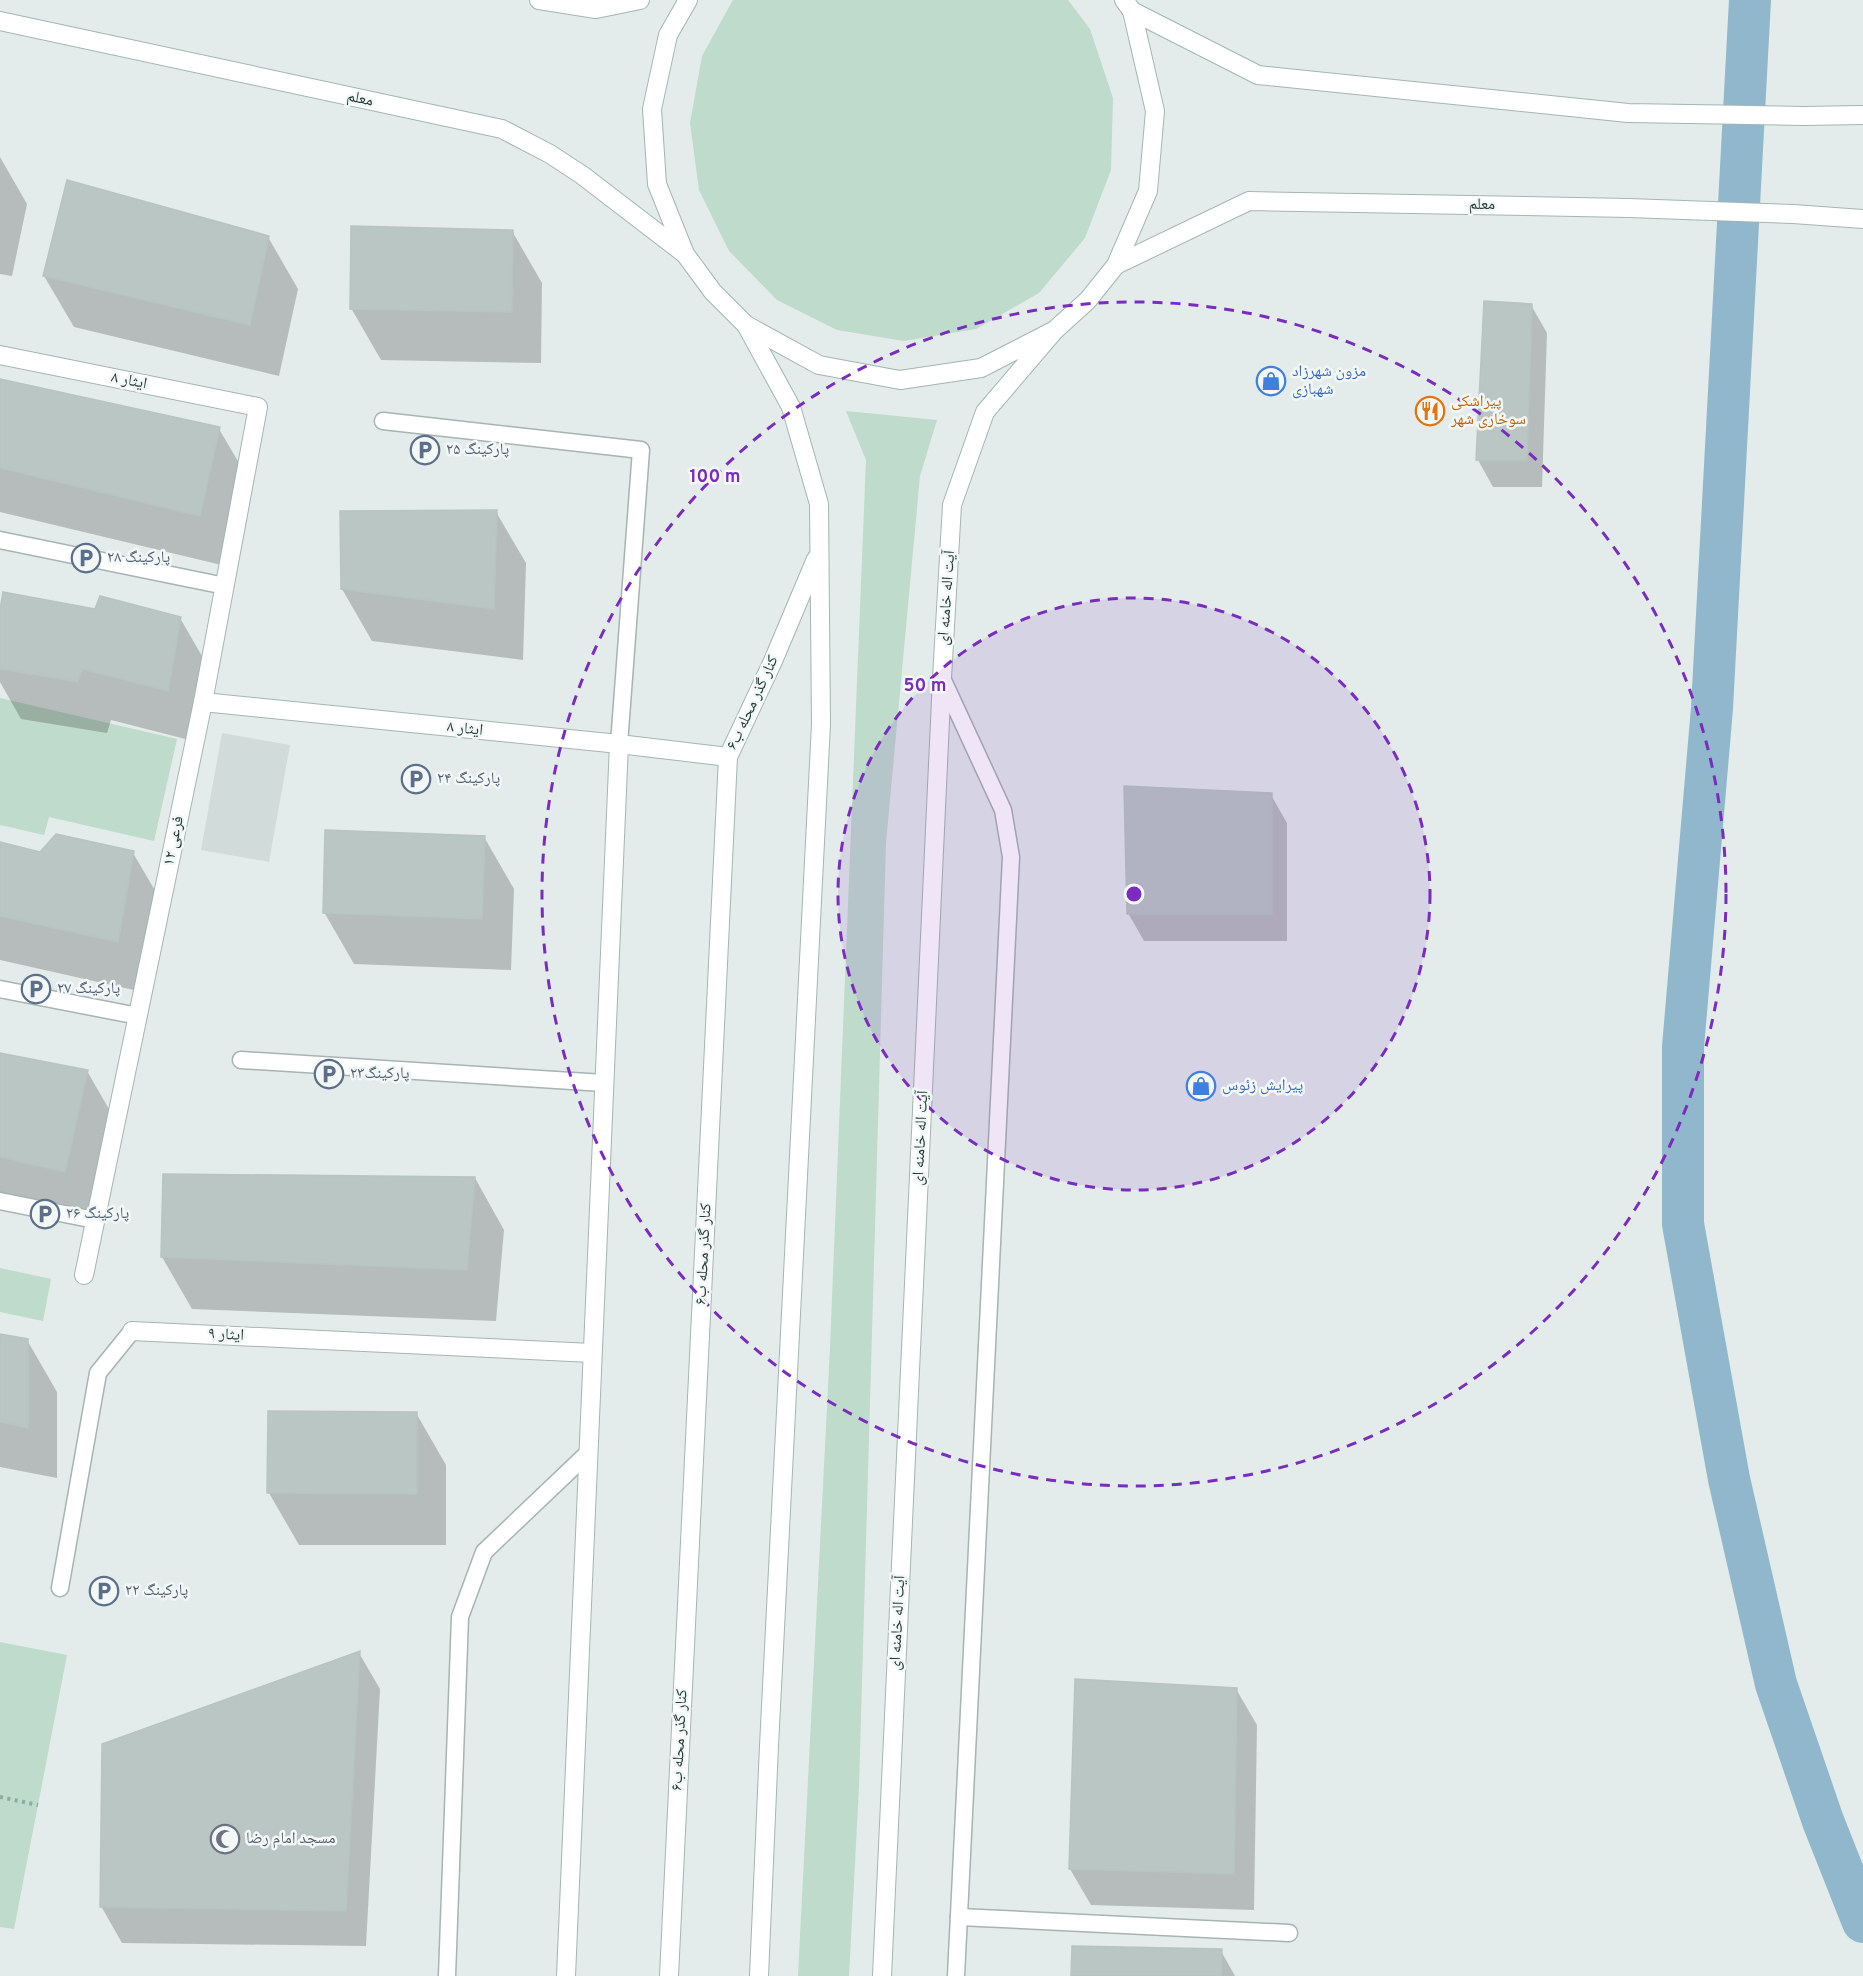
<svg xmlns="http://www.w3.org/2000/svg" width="1863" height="1976" font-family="Overpass,'Noto Naskh Arabic',sans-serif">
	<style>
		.built { fill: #d1dbd9 }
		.green { fill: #bedbcb }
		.shadow { fill: #0003 }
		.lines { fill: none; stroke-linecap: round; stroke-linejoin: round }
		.canal { stroke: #90b7cc; stroke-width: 42 }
		.building { fill: #b9c6c3; stroke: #b6c5c2; stroke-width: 1.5 }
		.lane-casing { stroke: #a6b4b2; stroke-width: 19 }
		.street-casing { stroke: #a6b4b2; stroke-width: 20 }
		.secondary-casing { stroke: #a2b6b3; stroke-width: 20 }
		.path { stroke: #86ada8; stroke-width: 4; stroke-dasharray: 3 4.5; stroke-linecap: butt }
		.lane { stroke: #fff; stroke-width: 16 }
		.street { stroke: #fff; stroke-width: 18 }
		.secondary { stroke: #fff; stroke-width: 18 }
		.ring { fill: none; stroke: #7b2cbf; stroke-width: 3; stroke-dasharray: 10 8 }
		.labels { text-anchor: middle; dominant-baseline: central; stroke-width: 5; stroke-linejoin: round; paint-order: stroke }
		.street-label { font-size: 16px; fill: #243c3a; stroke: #f3f8f7 }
		.shop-label { font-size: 16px; fill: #366cbe; stroke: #f3f8f7; text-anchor: start }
		.food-label { font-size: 16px; fill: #c56008; stroke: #f3f8f7; text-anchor: start }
		.service-label { font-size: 16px; fill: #4e5e75; stroke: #f3f8f7; text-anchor: start }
		.worship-label { font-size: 16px; fill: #5b616d; stroke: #f3f8f7; text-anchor: start }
		.centre { fill: #7b2cbf; stroke: #f3f8f7; stroke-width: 3 }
		.ring-label { font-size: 18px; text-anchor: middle; font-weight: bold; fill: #7b2cbf; stroke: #f3f8f7; stroke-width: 5; stroke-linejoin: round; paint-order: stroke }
	</style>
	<rect width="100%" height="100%" fill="#e3ecea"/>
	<path class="built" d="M222 733 290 745 269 862 201 850Z"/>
	<g class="green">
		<path d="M733 0H1068L1090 29 1113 98 1111 170 1085 238 1039 293 976 329 904 341 837 330 777 300 729 251 699 190 690 123 702 56Z"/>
		<path d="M846 411 937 420 920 476 886 843 859 1787 849 1976H798L830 1348 866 460Z"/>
		<path d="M0 698 177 739 154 841 49 817 44 835 0 825Z"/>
		<path d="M0 1268 51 1279 43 1321 0 1312Z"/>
		<path d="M0 1642 67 1655 14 1929 0 1927Z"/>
	</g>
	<g class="shadow">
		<path d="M0 157 27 204 12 276 0 274Z"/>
		<path d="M512 231 542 283 541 363 381 360 351 308Z"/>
		<path d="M268 237 298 289 279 376 74 327 44 276Z"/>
		<path d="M1531 305 1547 333 1542 487H1493L1478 460Z"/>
		<path d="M0 380 219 429 249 480 230 567 0 512Z"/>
		<path d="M496 512 526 563 523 660 372 641 342 589Z"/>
		<path d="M96 611 180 618 210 670 197 742 111 720 107 733 21 719 0 682V619Z"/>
		<path d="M1271 795 1287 823V941H1144L1128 913Z"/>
		<path d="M484 837 514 889 511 970 354 964 324 912Z"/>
		<path d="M0 843 41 854 133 853 163 904 147 993 0 960Z"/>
		<path d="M0 1054 87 1071 117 1123 94 1223 0 1201Z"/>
		<path d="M475 1178 504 1230 496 1321 192 1309 162 1257Z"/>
		<path d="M0 1335 27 1340 57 1392V1478L0 1467Z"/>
		<path d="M269 1413H416L446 1465V1545H299L269 1493Z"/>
		<path d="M359 1653 380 1689 366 1946 122 1943 101 1906Z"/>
		<path d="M1236 1689 1257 1725 1254 1910 1091 1905 1070 1869Z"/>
		<path d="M1221 1951 1235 1976H1073Z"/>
	</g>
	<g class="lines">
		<path class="canal" d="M1750 0 1712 708 1683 1047V1224L1729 1479 1776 1684 1823 1821 1863 1922"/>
	</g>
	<g class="building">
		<path d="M67 180 269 236 250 325 43 276Z"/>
		<path d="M351 226 513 230 512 312 350 309Z"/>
		<path d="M1484 301 1532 304 1527 460H1476Z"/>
		<path d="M0 379 220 427 200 516 0 468Z"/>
		<path d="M497 510 494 609 341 589 340 511Z"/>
		<path d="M3 592 95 609 100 596 181 617 168 691 82 669 78 682 0 669V610Z"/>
		<path d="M1124 786 1272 793V914H1127Z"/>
		<path d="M325 830 485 836 482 919 323 913Z"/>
		<path d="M56 834 134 851 118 942 0 916V842L40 852Z"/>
		<path d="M0 1053 88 1070 65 1172 0 1157Z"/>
		<path d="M163 1174 475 1177 467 1270 161 1257Z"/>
		<path d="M0 1334 28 1339V1428L0 1422Z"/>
		<path d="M268 1411 417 1412V1494L267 1493Z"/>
		<path d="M360 1651 346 1911 100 1907 102 1744Z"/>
		<path d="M1075 1679 1237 1688 1234 1874 1069 1869Z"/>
		<path d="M1072 1946 1222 1949 1221 1976H1071Z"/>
	</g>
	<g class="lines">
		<g class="lane-casing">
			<g id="lane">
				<path d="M383 421 641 450 619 744"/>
				<path d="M0 540 225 586"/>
				<path d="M942 678 1003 810 1011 857 956 1976"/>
				<path d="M0 989 138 1016"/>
				<path d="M241 1060 604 1083"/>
				<path d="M0 1201 95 1220"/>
				<path d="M60 1588 98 1373 132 1331"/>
				<path d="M959 1917 1289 1933"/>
				<path d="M447 1976 460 1617 484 1552 588 1453"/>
			</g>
		</g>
		<g class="street-casing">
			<g id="street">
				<path d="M0 355 258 407 203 702 84 1275"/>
				<path d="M132 1331 592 1353"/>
			</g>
		</g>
		<g class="secondary-casing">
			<g id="secondary">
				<path d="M539 0 596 9 640 0"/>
				<path d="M688 0 668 35 652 109 657 184 685 254 713 292 746 325 819 365 900 380 981 368 1055 330 1088 300 1116 265 1148 191 1155 111 1132 11 1124 0"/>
				<path d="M1132 11 1258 75 1628 113 1803 116 1863 115"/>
				<path d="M0 21 502 129 550 154 582 175 685 254"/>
				<path d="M1116 265 1249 201 1629 208 1793 214 1863 219"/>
				<path d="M746 325 791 407 819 504 821 724 769 1746 759 1976"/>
				<path d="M203 702 619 744 728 757"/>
				<path d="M566 1976 619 744"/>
				<path d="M669 1976 728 757 773 661 816 559"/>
				<path d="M882 1976 942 678 952 505 985 412 1055 330"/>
			</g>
		</g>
		<path class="path" d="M0 1797 38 1805"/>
		<use href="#lane" class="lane"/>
		<use href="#street" class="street"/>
		<use href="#secondary" class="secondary"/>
	</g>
	<circle cx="1134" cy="894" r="296" fill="#7b2cbf" fill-opacity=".12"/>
	<g class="ring">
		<circle cx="1134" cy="894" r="296"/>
		<circle cx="1134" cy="894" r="592"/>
	</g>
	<defs>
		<g id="shop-ring" transform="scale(1.5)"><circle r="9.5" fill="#f3f8f7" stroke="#3f7fe0" stroke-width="1.5"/><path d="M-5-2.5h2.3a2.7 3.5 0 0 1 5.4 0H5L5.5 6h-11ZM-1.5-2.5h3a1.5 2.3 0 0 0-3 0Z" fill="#3f7fe0"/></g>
		<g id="restaurant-ring" transform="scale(1.5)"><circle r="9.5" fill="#f3f8f7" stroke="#e8710a" stroke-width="1.5"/><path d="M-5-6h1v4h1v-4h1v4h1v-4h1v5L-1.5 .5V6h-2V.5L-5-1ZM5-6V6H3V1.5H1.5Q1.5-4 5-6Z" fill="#e8710a"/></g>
		<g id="parking-ring" transform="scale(1.5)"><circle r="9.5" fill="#f3f8f7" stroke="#5c6f8a" stroke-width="1.5"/><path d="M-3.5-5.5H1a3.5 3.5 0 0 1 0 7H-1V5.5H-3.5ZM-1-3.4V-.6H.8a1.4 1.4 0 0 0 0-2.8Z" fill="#5c6f8a"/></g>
		<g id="mosque-ring" transform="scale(1.5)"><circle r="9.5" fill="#f3f8f7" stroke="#6b7280" stroke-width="1.5"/><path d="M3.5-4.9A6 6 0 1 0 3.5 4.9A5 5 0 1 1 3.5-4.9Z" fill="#6b7280"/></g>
	</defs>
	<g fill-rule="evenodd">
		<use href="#shop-ring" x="1271" y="381"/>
		<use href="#restaurant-ring" x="1430" y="411"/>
		<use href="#parking-ring" x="425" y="450"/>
		<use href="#parking-ring" x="86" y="558"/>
		<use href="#parking-ring" x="416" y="779"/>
		<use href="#parking-ring" x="36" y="989"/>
		<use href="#parking-ring" x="329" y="1074"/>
		<use href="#shop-ring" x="1201" y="1086"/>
		<use href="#parking-ring" x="45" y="1214"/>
		<use href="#parking-ring" x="104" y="1591"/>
		<use href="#mosque-ring" x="225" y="1839"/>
	</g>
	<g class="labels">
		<g class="street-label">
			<text transform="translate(360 99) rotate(12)">معلم</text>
			<text transform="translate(1482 205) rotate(1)">معلم</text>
			<text transform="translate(129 381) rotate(11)">ایثار ۸</text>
			<text transform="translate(947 598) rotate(-86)">آیت اله خامنه ای</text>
			<text transform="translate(753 703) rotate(-65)">کنار گذر محله ب۶</text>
			<text transform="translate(465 729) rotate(6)">ایثار ۸</text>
			<text transform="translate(174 841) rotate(-78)">فرعی ۱۲</text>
			<text transform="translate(921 1138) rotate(-87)">آیت اله خامنه ای</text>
			<text transform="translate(704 1254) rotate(-87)">کنار گذر محله ب۶</text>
			<text transform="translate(226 1335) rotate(3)">ایثار ۹</text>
			<text transform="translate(898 1623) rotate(-87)">آیت اله خامنه ای</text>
			<text transform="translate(680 1740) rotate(-87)">کنار گذر محله ب۶</text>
		</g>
		<g class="shop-label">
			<text x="1292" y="372">مزون شهرزاد<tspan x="1292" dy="18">شهبازی</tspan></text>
			<text x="1222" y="1086">پیرایش زئوس</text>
		</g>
		<g class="food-label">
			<text x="1451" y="402">پیراشکی<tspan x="1451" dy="18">سوخاری شهر</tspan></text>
		</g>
		<g class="service-label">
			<text x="446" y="450">پارکینگ ۲۵</text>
			<text x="107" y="558">پارکینگ ۲۸</text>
			<text x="437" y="779">پارکینگ ۲۴</text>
			<text x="57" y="989">پارکینگ ۲۷</text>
			<text x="350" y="1074">پارکینگ۲۳</text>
			<text x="66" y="1214">پارکینگ ۲۶</text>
			<text x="125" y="1591">پارکینگ ۲۲</text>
		</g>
		<g class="worship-label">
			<text x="246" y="1839">مسجد امام رضا</text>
		</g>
	</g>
	<circle cx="1134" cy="894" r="9" class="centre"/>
	<g class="ring-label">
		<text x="715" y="482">100 m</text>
		<text x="925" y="691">50 m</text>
	</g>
</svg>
